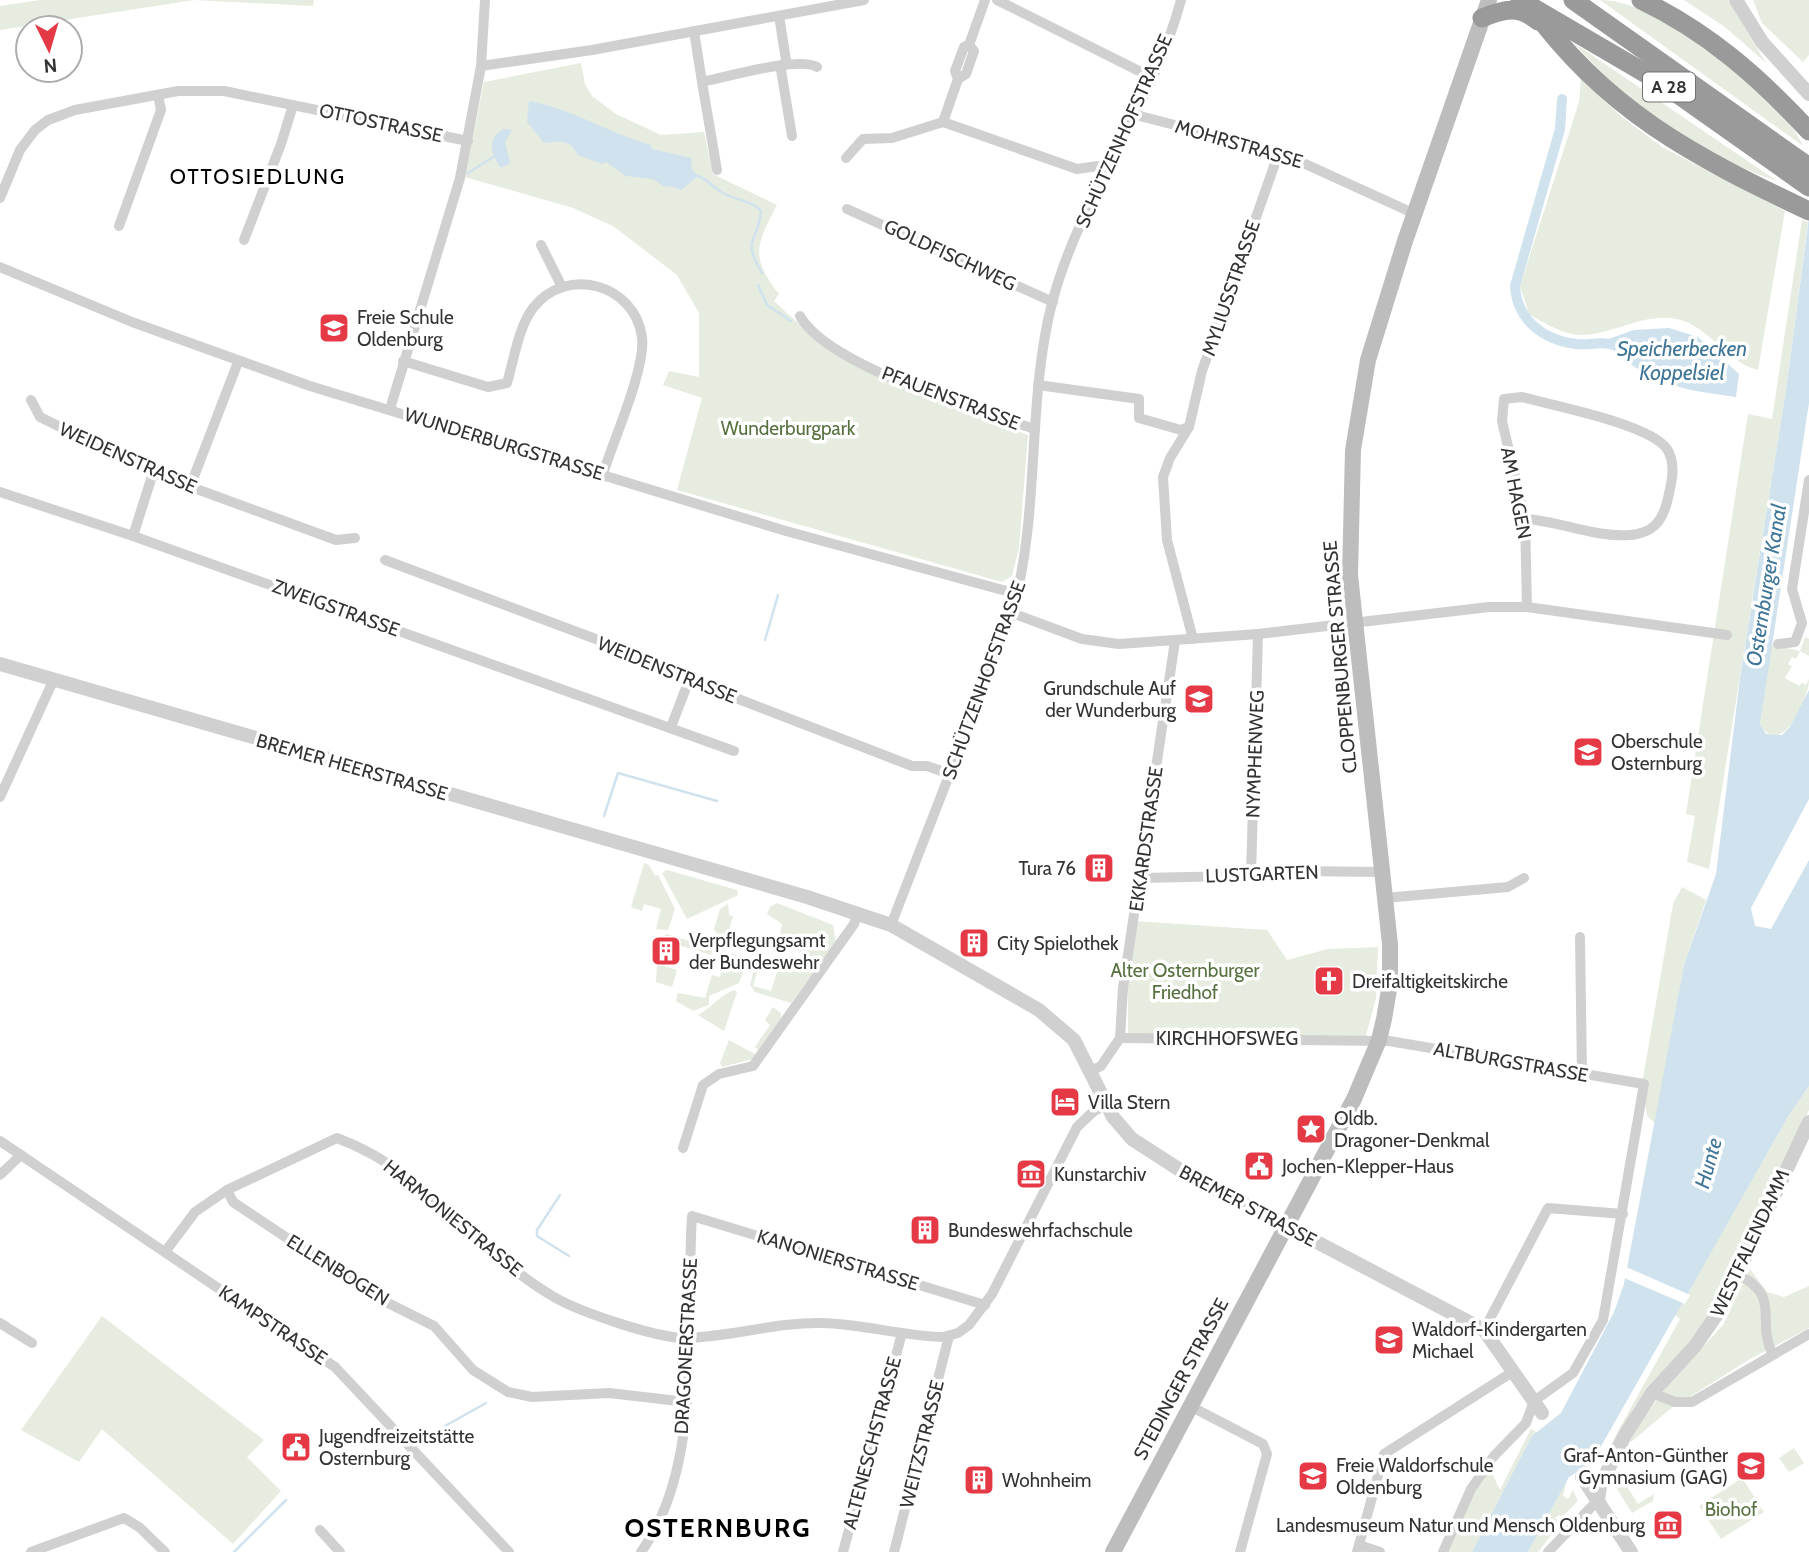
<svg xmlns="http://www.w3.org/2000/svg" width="1809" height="1552" font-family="Cabin,sans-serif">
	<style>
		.green { fill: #e6ecdf }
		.water { fill: #cfe2ee }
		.pier { fill: #fff }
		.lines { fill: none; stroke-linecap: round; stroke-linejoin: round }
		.stream { stroke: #cfe2ee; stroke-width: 2.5 }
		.canal { stroke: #cfe2ee; stroke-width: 10 }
		.minor { stroke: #d0d0d0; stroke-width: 10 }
		.tertiary { stroke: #d0d0d0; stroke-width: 14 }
		.secondary { stroke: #bdbdbd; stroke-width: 16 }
		.motorway { stroke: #9a9a9a; stroke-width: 19 }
		.motorway-bridge { stroke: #9a9a9a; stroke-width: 19 }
		.labels { text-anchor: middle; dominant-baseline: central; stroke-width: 7; stroke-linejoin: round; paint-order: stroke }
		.shield { fill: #fff; stroke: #707070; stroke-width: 2 }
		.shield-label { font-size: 18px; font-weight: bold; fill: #333 }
		.street-label { font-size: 19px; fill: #333; stroke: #fff }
		.poi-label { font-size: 19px; fill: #333; stroke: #fff; text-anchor: start }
		.park-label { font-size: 19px; fill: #56703f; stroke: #fff }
		.neighbourhood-label { font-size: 21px; letter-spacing: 2px; fill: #000; stroke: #fff }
		.water-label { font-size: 21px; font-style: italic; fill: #3f7597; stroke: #fff }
		.district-label { font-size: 26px; font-weight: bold; letter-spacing: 2px; fill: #000; stroke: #fff }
	</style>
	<rect width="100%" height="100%" fill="#fff"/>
	<g class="green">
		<path d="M40 0H314L313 6 194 0 0 30V6Z"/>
		<path d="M1600 0C1662 0 1777 91 1803 146Z"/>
		<path d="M1684 0H1728L1766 63 1725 27Z"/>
		<path d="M1753 0H1809V55L1803 62 1762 23Z"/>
		<path d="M1574 43 1777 181C1697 154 1630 107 1574 43Z"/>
		<path d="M581 63 585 84 592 96 616 114 661 135 704 132 713 174 777 205C757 244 749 256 779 294L774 301C845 372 936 400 1028 435L1019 548 1012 576 1002 582 677 490 702 398 663 385 669 371 699 377V313L677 275 613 226 573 208 465 177 484 82Z"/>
		<path d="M1581 79 1623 118 1662 147 1785 211 1758 370C1725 362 1708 322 1671 318 1639 315 1611 335 1580 335 1562 334 1544 323 1529 314L1520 286 1579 102Z"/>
		<path d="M1802 220 1808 222 1786 390 1709 869 1687 862 1695 816 1686 814 1748 414 1772 419Z"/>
		<path d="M1805 637 1809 639V656L1800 651 1796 659 1792 657 1788 664 1792 666 1785 678 1799 686 1802 683 1806 685 1809 679C1809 700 1781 760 1760 724L1771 644 1800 651Z"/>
		<path d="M644 863 649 865 655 876 658 875 675 909 668 930 656 929 661 909 644 904 642 911 631 907Z"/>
		<path d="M667 870 737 890 738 895 687 919 662 873Z"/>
		<path d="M1682 887 1706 900 1684 965 1656 1124 1647 1116 1642 1084 1673 904Z"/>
		<path d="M777 903 833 925 836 942 791 1003 755 992 750 985 760 948 764 949 753 986 771 991 779 965 800 971 805 953 785 947 788 936 780 934 782 924 767 914 770 907Z"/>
		<path d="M728 904 729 915 733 916 727 937 751 945 749 949 722 941 714 929 720 909Z"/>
		<path d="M1134 921 1267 930 1287 960 1328 949 1378 947 1376 998 1366 1036H1128V987Z"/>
		<path d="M666 934 713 948 711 955 662 940Z"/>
		<path d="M715 948 736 955 745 967 739 983 709 996V1005L693 1011 676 1001 678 993 705 998 712 975 720 977 725 959 717 956Z"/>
		<path d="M657 964 677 970 672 987 656 982Z"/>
		<path d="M734 990 737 992 724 1031 698 1015C712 1007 719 996 734 990Z"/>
		<path d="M773 1007 781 1013V1018L758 1050 755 1047 770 1025 765 1020Z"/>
		<path d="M729 1040 755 1054 753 1059 722 1067 720 1063Z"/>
		<path d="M1809 1086V1110L1712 1314 1699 1335 1634 1407 1610 1455 1606 1453 1680 1319 1675 1315 1688 1292 1789 1115Z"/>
		<path d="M1750 1269 1767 1292 1784 1297 1809 1286V1328L1750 1359 1669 1410 1631 1442 1629 1438 1668 1385 1723 1325Z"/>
		<path d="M102 1316 264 1440 247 1457 281 1491 233 1544 102 1429 79 1462 21 1430Z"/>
		<path d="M1531 1429 1538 1433 1537 1435 1532 1437 1472 1552H1448L1477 1485 1489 1467 1500 1490Z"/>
		<path d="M1794 1448 1804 1463 1789 1472 1779 1458Z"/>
		<path d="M1618 1472 1638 1504 1654 1494 1653 1501 1632 1513 1616 1487Z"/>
		<path d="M1742 1478 1764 1512 1721 1539 1699 1506Z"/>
		<path d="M1567 1480 1563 1496 1568 1499 1573 1490 1578 1501 1562 1517 1559 1515 1555 1518 1558 1522 1555 1530 1550 1528 1548 1531 1553 1533 1538 1552H1528Z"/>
	</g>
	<g class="water">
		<path d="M529 101C573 109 608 133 651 145L652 149 691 158 692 169 698 176 681 190 671 186 665 187 653 179 626 176 606 162 602 164 578 155C570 139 561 141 544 143L527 122Z"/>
		<path d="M503 129 512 130 505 142 510 163 501 168C491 154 486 140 503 129Z"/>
		<path d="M1809 217V403L1760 724 1766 734 1782 735 1790 727 1809 690V799L1751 908 1755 926 1771 929 1809 860V1086L1789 1115 1591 1464 1569 1477 1528 1552H1472L1532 1436 1561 1413 1614 1312 1624 1284 1684 965 1716 874 1740 678 1786 390Z"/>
		<path d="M1669 328 1698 337 1739 374 1736 397C1676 389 1648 384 1603 341L1634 330Z"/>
	</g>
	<path class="pier" d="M1624 1266 1690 1295 1685 1304 1622 1277Z"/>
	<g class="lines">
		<g class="stream">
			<path d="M468 173 493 157"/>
			<path d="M698 176C709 180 712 187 721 192 734 200 751 200 761 211 758 244 741 237 762 273"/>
			<path d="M758 285 767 305 791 321"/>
			<path d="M765 640 778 595"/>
			<path d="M604 816 618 773 717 801"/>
			<path d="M560 1195 537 1230V1236L569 1256"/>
			<path d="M445 1426 486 1403"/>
			<path d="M234 1552 286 1500"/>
		</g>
		<path class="canal" d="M1562 99 1560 129 1515 286C1517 319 1542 340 1576 344 1590 346 1600 340 1614 345"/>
		<g class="minor">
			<path d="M997 0 1151 77"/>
			<path d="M779 16 786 60 781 70 792 136"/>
			<path d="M694 31 702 82C726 77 799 56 817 67"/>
			<path d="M481 66 592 50 864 0"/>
			<path d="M958 79 955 71 964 47 969 45"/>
			<path d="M702 82 717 170"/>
			<path d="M1136 115 1279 152 1415 214"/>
			<path d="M943 122 958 79 966 74 974 51 969 45 985 0"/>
			<path d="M846 158 863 139 892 138 943 122 1077 169 1112 164"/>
			<path d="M0 198 20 150 35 130 48 120 75 110 178 91H224L468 141"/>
			<path d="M847 209 1053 302"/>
			<path d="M119 226 161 110 158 95"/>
			<path d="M244 240 281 144 293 105"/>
			<path d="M541 245 562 287"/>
			<path d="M0 267 132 322 310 386 786 531 1017 594"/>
			<path d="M800 316C828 366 979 411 1035 429"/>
			<path d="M403 361 488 387 507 383C514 360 518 328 533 308 566 265 635 284 642 337 646 368 613 441 603 474"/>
			<path d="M1038 385 1139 399V418L1181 430 1189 427"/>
			<path d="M31 400 40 417 153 473 336 540 355 538"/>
			<path d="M390 409 460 178 481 66 485 0"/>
			<path d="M190 487 238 362"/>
			<path d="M0 492 133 536 734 751"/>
			<path d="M1525 519C1560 521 1596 538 1631 535 1652 533 1662 522 1667 502 1671 486 1677 464 1667 449 1650 424 1554 406 1522 397L1504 399 1502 421 1525 519 1527 607"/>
			<path d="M133 536 153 473"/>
			<path d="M385 560 633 653 689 680 912 766H927L950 774"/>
			<path d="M1012 613 1082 639 1119 644 1258 634 1489 607H1527L1727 635"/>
			<path d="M1193 639 1167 540 1163 477 1170 458 1189 427 1202 371 1279 152"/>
			<path d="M1778 644 1795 642 1802 623 1792 589 1809 480"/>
			<path d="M671 727 689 680"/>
			<path d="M0 797 54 679"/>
			<path d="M1251 875 1258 634"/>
			<path d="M1141 878 1281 875 1293 871 1382 872"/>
			<path d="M1385 898 1508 887 1524 878"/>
			<path d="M891 925 1012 613C1041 512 1026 405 1052 303 1080 196 1153 106 1181 0"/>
			<path d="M1580 937 1582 1074"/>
			<path d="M1120 1038 1389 1041 1644 1084 1603 1320 1573 1373 1534 1401 1526 1423 1494 1456 1471 1489 1443 1552"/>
			<path d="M1120 1038 1123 988 1175 641"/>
			<path d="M1091 1071 1101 1066 1120 1038"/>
			<path d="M0 1141 335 1367 509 1552"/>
			<path d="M683 1148 703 1085 719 1074 753 1066 854 924 858 913"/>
			<path d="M0 1175 21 1155"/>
			<path d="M227 1190 233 1202 374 1296 434 1326 473 1370 508 1392 532 1397 609 1393 687 1402"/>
			<path d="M165 1252 195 1212 227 1190 337 1138C429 1172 475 1251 554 1297 580 1312 656 1338 685 1338 731 1337 776 1322 822 1323 863 1324 903 1336 943 1337L958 1333 969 1325 992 1294 1077 1127 1094 1111 1107 1105"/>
			<path d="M1738 1275C1782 1296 1756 1319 1772 1353"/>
			<path d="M0 1323 32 1343"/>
			<path d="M1484 1330 1548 1208 1623 1214"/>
			<path d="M1652 1393 1675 1402H1692L1809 1334"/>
			<path d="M1190 1406 1263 1444 1267 1454 1240 1552"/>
			<path d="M320 1530 340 1552"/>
			<path d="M1359 1545 1380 1552"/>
			<path d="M31 1552 124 1518 139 1527 165 1552"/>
			<path d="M641 1552C705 1464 685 1320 692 1216L985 1305"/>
			<path d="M843 1552 902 1333"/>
			<path d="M894 1552 949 1336"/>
			<path d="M1357 1552 1384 1454 1514 1371"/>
			<path d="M1548 1552 1598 1500"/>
		</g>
		<g class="tertiary">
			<path d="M1736 0 1762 42 1809 94"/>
			<path d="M0 664 807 897 891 925 1039 1010 1074 1040 1113 1117 1132 1139 1180 1170 1484 1330 1542 1413"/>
			<path d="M1582 1477 1631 1552"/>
			<path d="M1598 1500 1600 1486 1625 1435 1652 1393 1695 1346 1722 1307 1809 1122"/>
		</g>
		<path class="secondary" d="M1113 1552 1354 1099 1379 1040 1384 1019 1390 984V944L1350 575 1353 450 1368 360 1405 241 1489 0"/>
		<g class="motorway">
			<path d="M1573 0 1809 167"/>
			<path d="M1641 0C1708 32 1759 77 1809 131"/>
			<path d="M1529 4C1604 110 1695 157 1809 211"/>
			<path d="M1482 18C1504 9 1519 5 1538 21"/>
		</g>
		<path class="motorway-bridge" d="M1520 0 1662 83 1809 187"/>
	</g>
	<defs>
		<g id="school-square" transform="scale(1.575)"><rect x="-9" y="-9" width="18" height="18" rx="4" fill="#e63946" stroke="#fff"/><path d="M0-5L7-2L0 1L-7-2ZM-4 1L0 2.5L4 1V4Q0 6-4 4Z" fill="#fff"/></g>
		<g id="building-square" transform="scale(1.575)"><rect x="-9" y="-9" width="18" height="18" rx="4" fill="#e63946" stroke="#fff"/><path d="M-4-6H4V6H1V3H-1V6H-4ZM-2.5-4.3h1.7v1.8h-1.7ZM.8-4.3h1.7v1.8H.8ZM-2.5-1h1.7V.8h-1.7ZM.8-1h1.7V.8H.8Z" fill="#fff"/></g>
		<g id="church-square" transform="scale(1.575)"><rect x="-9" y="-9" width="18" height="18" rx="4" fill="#e63946" stroke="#fff"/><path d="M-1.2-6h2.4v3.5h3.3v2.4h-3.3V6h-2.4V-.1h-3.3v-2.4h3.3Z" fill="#fff"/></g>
		<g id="hotel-square" transform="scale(1.575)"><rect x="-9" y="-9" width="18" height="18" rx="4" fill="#e63946" stroke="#fff"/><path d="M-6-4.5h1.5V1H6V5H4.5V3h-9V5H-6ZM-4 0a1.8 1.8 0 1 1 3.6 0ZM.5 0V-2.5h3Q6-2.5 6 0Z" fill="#fff"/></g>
		<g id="sight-square" transform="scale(1.575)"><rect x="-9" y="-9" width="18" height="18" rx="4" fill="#e63946" stroke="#fff"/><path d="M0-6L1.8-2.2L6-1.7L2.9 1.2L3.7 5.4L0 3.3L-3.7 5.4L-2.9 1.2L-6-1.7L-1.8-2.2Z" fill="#fff"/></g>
		<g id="civic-square" transform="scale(1.575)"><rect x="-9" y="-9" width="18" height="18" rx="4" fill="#e63946" stroke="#fff"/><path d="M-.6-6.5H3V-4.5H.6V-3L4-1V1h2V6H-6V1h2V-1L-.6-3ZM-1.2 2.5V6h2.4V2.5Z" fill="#fff"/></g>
		<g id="museum-square" transform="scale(1.575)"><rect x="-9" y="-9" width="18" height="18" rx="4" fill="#e63946" stroke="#fff"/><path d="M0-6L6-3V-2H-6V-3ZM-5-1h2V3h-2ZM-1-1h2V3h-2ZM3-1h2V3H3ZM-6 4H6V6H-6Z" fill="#fff"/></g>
	</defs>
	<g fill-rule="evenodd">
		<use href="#school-square" x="334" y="328"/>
		<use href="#school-square" x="1199" y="699"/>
		<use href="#school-square" x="1588" y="752"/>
		<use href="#building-square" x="1099" y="868"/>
		<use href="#building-square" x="974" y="943"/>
		<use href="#building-square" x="666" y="951"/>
		<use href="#church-square" x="1329" y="981"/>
		<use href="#hotel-square" x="1065" y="1102"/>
		<use href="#sight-square" x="1311" y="1129"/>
		<use href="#civic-square" x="1259" y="1166"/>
		<use href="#museum-square" x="1031" y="1174"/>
		<use href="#building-square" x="925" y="1230"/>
		<use href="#school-square" x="1389" y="1340"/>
		<use href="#civic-square" x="296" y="1447"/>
		<use href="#school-square" x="1751" y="1466"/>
		<use href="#school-square" x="1313" y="1476"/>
		<use href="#building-square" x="979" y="1480"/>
		<use href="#museum-square" x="1668" y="1525"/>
	</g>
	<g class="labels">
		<rect class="shield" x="1643" y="72.5" width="52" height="29" rx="5"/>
		<g class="shield-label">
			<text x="1669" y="87">A 28</text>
		</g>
		<g class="street-label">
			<text transform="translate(381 123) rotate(12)">OTTOSTRASSE</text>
			<text transform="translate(1124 131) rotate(-66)">SCHÜTZENHOFSTRASSE</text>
			<text transform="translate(1239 144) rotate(16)">MOHRSTRASSE</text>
			<text transform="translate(950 255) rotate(25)">GOLDFISCHWEG</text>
			<text transform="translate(1231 288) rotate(-71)">MYLIUSSTRASSE</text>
			<text transform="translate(951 398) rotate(21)">PFAUENSTRASSE</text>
			<text transform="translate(504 444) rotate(17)">WUNDERBURGSTRASSE</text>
			<text transform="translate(128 458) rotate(24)">WEIDENSTRASSE</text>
			<text transform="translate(1516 493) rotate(79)">AM HAGEN</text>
			<text transform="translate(336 608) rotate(20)">ZWEIGSTRASSE</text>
			<text transform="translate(1340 657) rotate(-95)">CLOPPENBURGER STRASSE</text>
			<text transform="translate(667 670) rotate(22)">WEIDENSTRASSE</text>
			<text transform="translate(984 680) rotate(-70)">SCHÜTZENHOFSTRASSE</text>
			<text transform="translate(1255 754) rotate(-88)">NYMPHENWEG</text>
			<text transform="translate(352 767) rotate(16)">BREMER HEERSTRASSE</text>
			<text transform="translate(1146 839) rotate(-82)">EKKARDSTRASSE</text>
			<text transform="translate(1262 874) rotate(-2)">LUSTGARTEN</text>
			<text x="1227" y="1038">KIRCHHOFSWEG</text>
			<text transform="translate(1511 1062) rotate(10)">ALTBURGSTRASSE</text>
			<text transform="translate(1248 1206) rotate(28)">BREMER STRASSE</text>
			<text transform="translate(453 1218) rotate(39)">HARMONIESTRASSE</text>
			<text transform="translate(1750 1243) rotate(-65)">WESTFALENDAMM</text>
			<text transform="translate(838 1260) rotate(17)">KANONIERSTRASSE</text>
			<text transform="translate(338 1270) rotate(32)">ELLENBOGEN</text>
			<text transform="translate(273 1325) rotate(34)">KAMPSTRASSE</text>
			<text transform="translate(686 1346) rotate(-87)">DRAGONERSTRASSE</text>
			<text transform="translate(1181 1379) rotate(-62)">STEDINGER STRASSE</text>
			<text transform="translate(872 1443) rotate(-75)">ALTENESCHSTRASSE</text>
			<text transform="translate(922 1444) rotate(-76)">WEITZSTRASSE</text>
		</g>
		<g class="poi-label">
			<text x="357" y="317">Freie Schule<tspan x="357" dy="22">Oldenburg</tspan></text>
			<text x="1176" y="688" text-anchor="end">Grundschule Auf<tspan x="1176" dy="22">der Wunderburg</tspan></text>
			<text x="1611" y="741">Oberschule<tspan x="1611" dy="22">Osternburg</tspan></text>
			<text x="1076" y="868" text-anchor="end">Tura 76</text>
			<text x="689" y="940">Verpflegungsamt<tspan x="689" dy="22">der Bundeswehr</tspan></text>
			<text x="997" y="943">City Spielothek</text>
			<text x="1352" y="981">Dreifaltigkeitskirche</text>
			<text x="1088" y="1102">Villa Stern</text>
			<text x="1334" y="1118">Oldb.<tspan x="1334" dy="22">Dragoner-Denkmal</tspan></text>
			<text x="1282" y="1166">Jochen-Klepper-Haus</text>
			<text x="1054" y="1174">Kunstarchiv</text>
			<text x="948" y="1230">Bundeswehrfachschule</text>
			<text x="1412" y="1329">Waldorf-Kindergarten<tspan x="1412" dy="22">Michael</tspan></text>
			<text x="319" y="1436">Jugendfreizeitstätte<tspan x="319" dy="22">Osternburg</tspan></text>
			<text x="1728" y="1455" text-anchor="end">Graf-Anton-Günther<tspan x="1728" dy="22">Gymnasium (GAG)</tspan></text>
			<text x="1336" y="1465">Freie Waldorfschule<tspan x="1336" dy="22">Oldenburg</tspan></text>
			<text x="1002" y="1480">Wohnheim</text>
			<text x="1645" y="1525" text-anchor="end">Landesmuseum Natur und Mensch Oldenburg</text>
		</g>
		<g class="park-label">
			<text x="788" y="428">Wunderburgpark</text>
			<text x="1185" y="970">Alter Osternburger<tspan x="1185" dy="22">Friedhof</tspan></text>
			<text x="1731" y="1509">Biohof</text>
		</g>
		<g class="neighbourhood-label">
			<text x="258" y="176">OTTOSIEDLUNG</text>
		</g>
		<g class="water-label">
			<text x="1682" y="348">Speicherbecken<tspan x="1682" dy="24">Koppelsiel</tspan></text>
			<text transform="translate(1766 585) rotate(-81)">Osternburger Kanal</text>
			<text transform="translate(1708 1163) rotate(-75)">Hunte</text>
		</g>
		<g class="district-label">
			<text x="718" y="1528">OSTERNBURG</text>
		</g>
	</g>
	<g transform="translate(49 49) rotate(175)"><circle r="33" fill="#ffffff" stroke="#adadad" stroke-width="2"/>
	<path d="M0-5L12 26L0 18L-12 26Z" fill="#e63946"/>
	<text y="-10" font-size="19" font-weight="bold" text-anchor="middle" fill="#333333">N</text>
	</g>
</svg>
